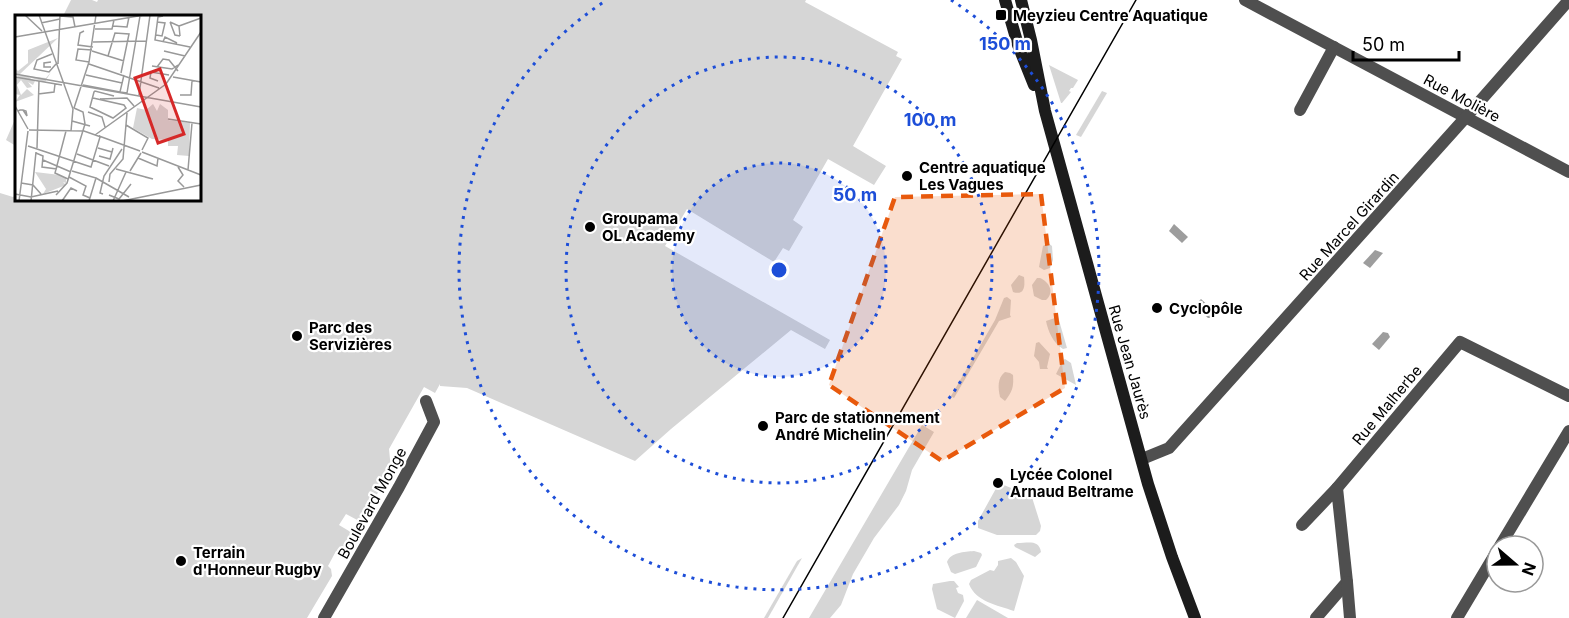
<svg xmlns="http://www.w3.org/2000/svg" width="1569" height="618" font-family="Inter,sans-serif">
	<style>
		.green { fill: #d6d6d6 }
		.water { fill: #9d9d9d }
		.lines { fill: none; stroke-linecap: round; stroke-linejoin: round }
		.street { stroke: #4f4f4f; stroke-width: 12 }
		.secondary { stroke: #1c1c1c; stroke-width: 12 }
		.tram { stroke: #000; stroke-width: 1.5 }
		.marked { fill: #e8590c; fill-opacity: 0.2; stroke: #e8590c; stroke-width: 4.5; stroke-dasharray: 12 8; stroke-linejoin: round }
		.ring { fill: none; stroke: #1d4ed8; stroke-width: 3; stroke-dasharray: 3 6 }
		.poi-dot { fill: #000; stroke: #fff; stroke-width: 2 }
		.labels { text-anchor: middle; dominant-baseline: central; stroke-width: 4.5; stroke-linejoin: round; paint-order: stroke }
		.poi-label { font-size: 15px; font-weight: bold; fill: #000; stroke: #fff; text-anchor: start }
		.street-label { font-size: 15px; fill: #000; stroke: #fff }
		.inset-road { fill: none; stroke: #999; stroke-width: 1.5 }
		.view { fill: #d62828; fill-opacity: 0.15; stroke: #d62828; stroke-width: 3 }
		.inset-edge { fill: none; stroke: #000; stroke-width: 3 }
		.centre { fill: #1d4ed8; stroke: #fff; stroke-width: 3 }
		.ring-label { font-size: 18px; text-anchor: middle; font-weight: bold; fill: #1d4ed8; stroke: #fff; stroke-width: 4.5; stroke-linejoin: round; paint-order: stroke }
	</style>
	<rect width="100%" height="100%" fill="#fff"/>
	<g class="green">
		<path d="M71 0H92L97 2 98 0H806L805 2 898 52 896 56 902 59 853 146 886 166 874 185 828 159 793 220 803 227 789 251 783 248 774 262 687 209 665 246 830 340 825 349 791 330 671 429 635 461 467 388 440 386V384L435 393 424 387 389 449 391 470 361 522 346 514 339 525 354 534 343 551H336L328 566 331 569 332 576 307 618H0V193L13 197 15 196 16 192V200H200V16H63Z"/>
		<path d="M1049 65 1078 80 1073 88H1071L1069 91 1071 92 1062 103H1061Z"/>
		<path d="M1102 91 1107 93 1081 137 1076 135Z"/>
		<path d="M16 117V146L6 140Z"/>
		<path d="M1048 243 1052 246 1053 260 1050 268 1044 270 1039 267 1043 246Z"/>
		<path d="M1019 275 1024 277C1025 285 1025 296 1013 292L1011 285Z"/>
		<path d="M1037 278H1040C1049 282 1055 292 1046 300H1042L1034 296 1032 285Z"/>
		<path d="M1007 297 1011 300 1010 315 1011 317 999 321 954 398 951 396 995 320 1004 298Z"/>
		<path d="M1058 317 1067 348 1063 349C1053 343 1048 331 1046 321Z"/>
		<path d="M1039 342 1050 354 1047 367 1048 369H1040L1039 362 1034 356 1036 343Z"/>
		<path d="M1065 359 1071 363 1076 385 1056 374 1063 360Z"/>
		<path d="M1005 372 1010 373 1013 375C1014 387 1012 392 1005 401L1000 397C998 388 997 378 1005 372Z"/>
		<path d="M922 425 934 432 912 470 906 491 899 505 874 538 853 574 841 605 830 618H809Z"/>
		<path d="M999 483 1016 490 1028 489 1030 491 1041 526 1040 531 1036 535H997L978 528V521Z"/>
		<path d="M1017 543C1028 543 1039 539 1041 552L1035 557 1015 547 1014 545Z"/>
		<path d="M974 551 981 553 982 555 976 567 955 574 951 572 947 562C951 552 964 552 974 551Z"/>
		<path d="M802 558 768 618H764L797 561Z"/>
		<path d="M1011 558 1016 562 1024 576 1014 611C997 605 976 602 969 584L971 580 990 570 994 571 998 565V561Z"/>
		<path d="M950 581H954L959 587 956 588 958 593 963 595 964 601 955 618 937 609 932 589 933 584Z"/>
		<path d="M977 600 1008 618H966Z"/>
	</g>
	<g class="water">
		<path d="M1174 224 1188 237 1182 243 1169 231Z"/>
		<path d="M1375 250 1383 253 1370 268 1363 263Z"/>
		<path d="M1201 299 1214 311V314L1212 318H1208L1194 306Z"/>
		<path d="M1383 332 1388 333 1390 337 1379 350 1372 344Z"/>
	</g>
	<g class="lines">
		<g class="street">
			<path d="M1245 0 1569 172"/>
			<path d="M1300 110 1334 47"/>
			<path d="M1142 459 1169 448 1466 117 1569 0"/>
			<path d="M1337 488 1460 342 1569 396"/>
			<path d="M1302 525 1337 488 1347 582 1316 618"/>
			<path d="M1500 546 1569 431"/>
			<path d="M1347 582 1350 618"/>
			<path d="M324 618 399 487 434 422 426 401"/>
			<path d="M1457 618 1497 551"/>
		</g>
		<g class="secondary">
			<path d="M1005 0 1018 45 1034 85"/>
			<path d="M1021 0 1031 40 1045 111 1148 484 1172 557 1195 618"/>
		</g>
		<path class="tram" d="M783 618 1136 0"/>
	</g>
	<path class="marked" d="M1041 194 1065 388 942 461 829 385 895 197Z"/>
	<circle cx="779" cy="270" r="107" fill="#1d4ed8" fill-opacity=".12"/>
	<g class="ring">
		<circle cx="779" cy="270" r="107"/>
		<circle cx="779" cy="270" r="213"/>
		<path d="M951 0A320 320 0 1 1 607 0"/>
	</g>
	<g class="poi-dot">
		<rect x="995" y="9" width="12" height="12" rx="3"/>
		<circle cx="907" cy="176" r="6"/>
		<circle cx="590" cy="227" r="6"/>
		<circle cx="1157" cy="308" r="6"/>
		<circle cx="297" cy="336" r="6"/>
		<circle cx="763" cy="426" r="6"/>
		<circle cx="998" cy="483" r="6"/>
		<circle cx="181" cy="561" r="6"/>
	</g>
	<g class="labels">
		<g class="poi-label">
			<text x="1013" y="15">Meyzieu Centre Aquatique</text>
			<text x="919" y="167">Centre aquatique<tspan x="919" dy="17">Les Vagues</tspan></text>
			<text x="602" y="218">Groupama<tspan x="602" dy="17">OL Academy</tspan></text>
			<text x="1169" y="308">Cyclopôle</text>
			<text x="309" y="327">Parc des<tspan x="309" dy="17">Servizières</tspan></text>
			<text x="775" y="417">Parc de stationnement<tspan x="775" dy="17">André Michelin</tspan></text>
			<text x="1010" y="474">Lycée Colonel<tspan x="1010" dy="17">Arnaud Beltrame</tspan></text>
			<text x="193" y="552">Terrain<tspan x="193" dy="17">d'Honneur Rugby</tspan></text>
		</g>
		<g class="street-label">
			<text transform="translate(1462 98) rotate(28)">Rue Molière</text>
			<text transform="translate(1349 226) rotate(-48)">Rue Marcel Girardin</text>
			<text transform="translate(1130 362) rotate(74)">Rue Jean Jaurès</text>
			<text transform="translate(1387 405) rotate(-50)">Rue Malherbe</text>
			<text transform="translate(372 503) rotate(-61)">Boulevard Monge</text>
		</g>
	</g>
	<g transform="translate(15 15)">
		<rect width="186" height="186" fill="#fff"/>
		<path d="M43 23 5 59H0V53L3 56 13 48V35ZM36 57 30 67 13 62 20 66 18 70 13 67 17 72 12 73 6 65 2 70 6 80 12 74 19 80 0 87 5 80 0 79V65L3 61 0 60 31 63ZM138 89 142 96 145 89 153 95V105L175 108 174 141 162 140 163 131H153V125L137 124 118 113 122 93 131 95ZM20 157 45 160 51 163V168L48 167 51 170 28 179 31 174Z" fill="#d6d6d6"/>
		<path class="inset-road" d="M10 0 27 16M24 0 58 94 56 116M45 1 58 2 60 12M148 1 143 2 140 25 175 32M155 7 164 11 165 21M155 7 160 20 165 21M26 8 45 4M98 11 112 12 114 2M164 11 186 3M80 14H97L99 5M69 16 65 18 63 30 78 32M141 20 147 21 150 8 142 7M0 22 129 0M78 27 132 26M148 27 150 22 162 28M77 36 109 46M149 36 170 41M37 39 22 45 19 54 34 57 41 49M93 41 100 18 114 19 106 58M74 47 61 45 63 34 77 35M43 49 45 0M74 49 144 73M137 51 157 54 163 50M36 52H29V48L36 47M142 52 148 44 154 45 163 56M0 59 186 92M71 60 107 68M0 62 47 70M158 62 186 67M143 66 135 63 136 57 154 60M68 70 105 77 109 60M105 77 112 78 125 1M23 79 39 77 40 69M124 80 135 0M165 80H176L177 66M78 83 109 90 111 93 98 103 75 92 79 77 80 76 99 81M85 84 112 83 119 91M0 91 13 114M59 93 74 47 81 0M3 96 5 95H8L11 96 12 101 8 95M73 97 87 102 90 112M153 104 186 109M57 106 75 111M111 110 133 123 127 135M14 115 69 116 86 122M51 116 40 158 53 164M80 120 151 69 186 17M84 121 125 136M13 131 76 152 85 122M22 133 24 66M83 133 97 137 98 133M127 137 186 160M21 138 28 141 27 152 42 154M62 139 94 151M84 141 95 144 97 137M123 143 142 151 143 143M28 145 56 157M163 152 168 160 163 166 169 172M101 154 138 164 130 162M173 155 177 108M57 156 81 163 74 186M115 156 126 138M54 162 71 171 68 180 75 183M81 163 114 182M94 167 95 159 108 144 112 98M6 168 18 170 26 179M0 179 16 182 43 176M88 179 85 178 89 161 107 134M41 180 52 168 70 109 68 97 59 93M94 180 104 184 116 169M4 186 13 116M16 186 21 137M47 186 56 173 62 176M98 186 111 157M107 186 186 170"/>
		<path class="view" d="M145 54 169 119 143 128 120 63Z"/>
		<rect width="186" height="186" class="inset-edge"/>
	</g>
	<circle cx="779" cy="270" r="9" class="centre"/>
	<g class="ring-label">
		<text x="1005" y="50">150 m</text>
		<text x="930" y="126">100 m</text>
		<text x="855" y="201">50 m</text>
	</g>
	<g transform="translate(1515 564) rotate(110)"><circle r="28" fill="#ffffff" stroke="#999999" stroke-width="1.5"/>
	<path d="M0-4.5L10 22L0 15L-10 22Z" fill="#000000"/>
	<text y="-9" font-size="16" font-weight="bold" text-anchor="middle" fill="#000000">N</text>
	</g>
	<path d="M1353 51v9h106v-9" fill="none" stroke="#000000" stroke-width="3"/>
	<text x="1362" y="51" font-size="18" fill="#000000" stroke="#ffffff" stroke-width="4.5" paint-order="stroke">50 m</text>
</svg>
